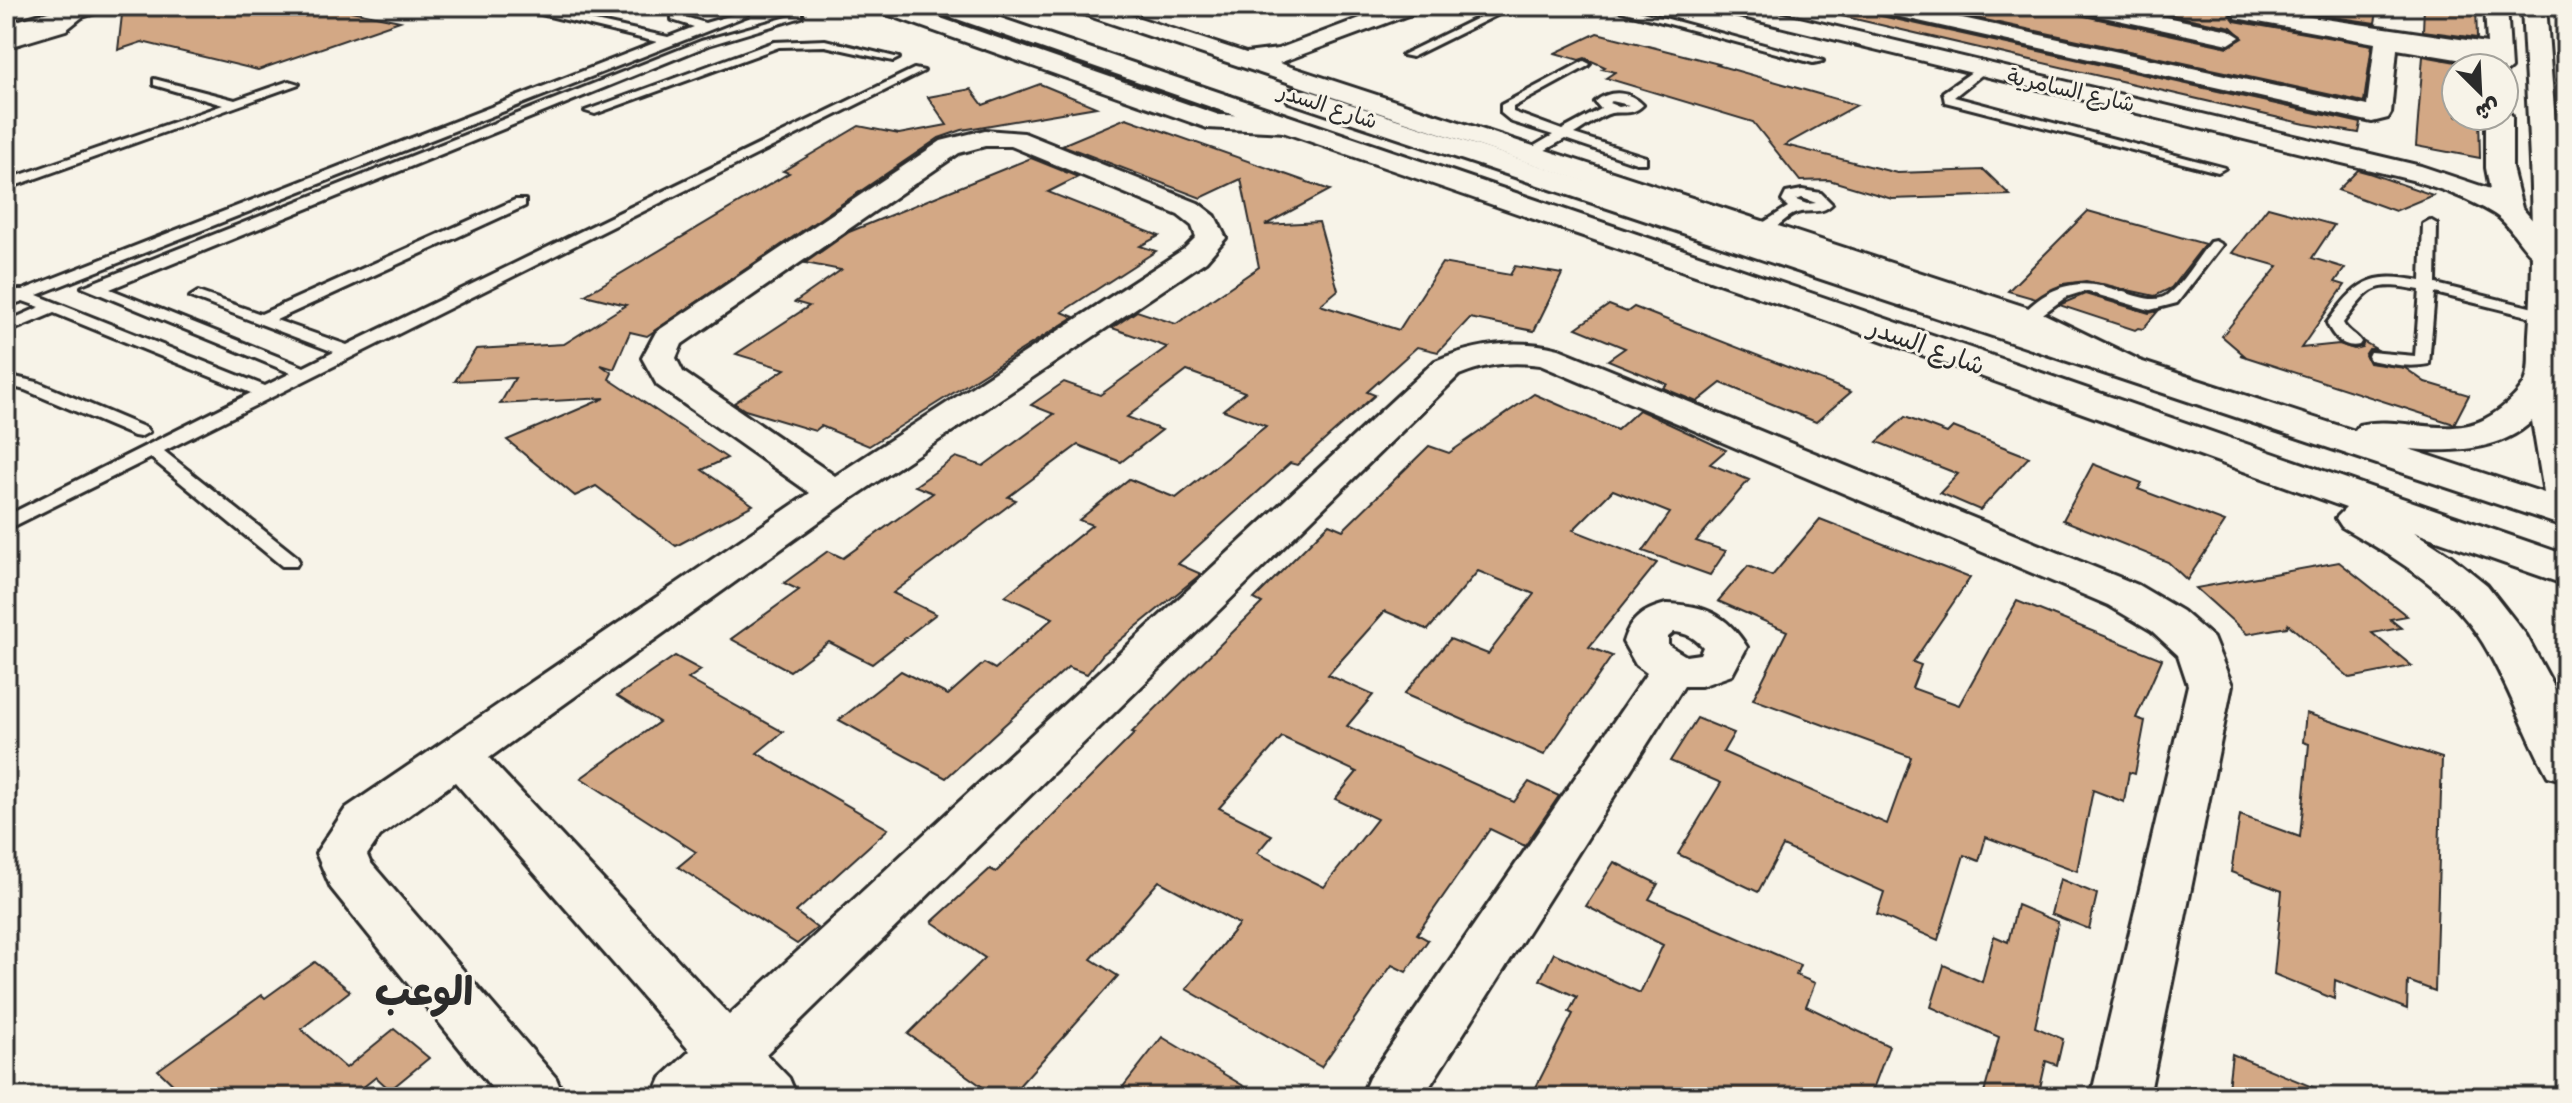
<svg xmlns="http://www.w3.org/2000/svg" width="2572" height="1103" font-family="Sriracha,'Playpen Sans Arabic',sans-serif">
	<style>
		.building { fill: #d3a885; stroke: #2b2b2b; stroke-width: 2; fill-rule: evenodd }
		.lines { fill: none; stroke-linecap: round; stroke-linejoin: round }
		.lane-casing { stroke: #2b2b2b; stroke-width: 6 }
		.street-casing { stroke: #2b2b2b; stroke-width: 6 }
		.secondary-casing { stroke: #2b2b2b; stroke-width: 6 }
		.lane { fill: #f7f3e8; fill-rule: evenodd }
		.street { fill: #f7f3e8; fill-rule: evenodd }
		.secondary { fill: #f7f3e8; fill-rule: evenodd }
		.labels { text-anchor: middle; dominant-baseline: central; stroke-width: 6; stroke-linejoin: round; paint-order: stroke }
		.far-street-label { font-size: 22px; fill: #2b2b2b; stroke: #f7f3e8 }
		.street-label { font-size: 26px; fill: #2b2b2b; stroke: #f7f3e8 }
		.near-district-label { font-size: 40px; font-weight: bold; fill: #2b2b2b; stroke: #f7f3e8 }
	</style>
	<rect width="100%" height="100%" fill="#f7f3e8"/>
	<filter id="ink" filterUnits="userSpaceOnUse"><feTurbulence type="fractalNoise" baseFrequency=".0125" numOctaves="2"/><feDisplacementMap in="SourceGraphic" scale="16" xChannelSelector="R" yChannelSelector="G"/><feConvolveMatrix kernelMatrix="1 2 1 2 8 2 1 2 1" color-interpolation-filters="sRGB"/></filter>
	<g filter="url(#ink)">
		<g class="building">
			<path d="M123 6H327L400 21 258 70 142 42 118 50Z"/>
			<path d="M1844 6H1864L1877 15 2361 123 2359 133 2305 124 1842 16Z"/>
			<path d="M1921 6H1977L1995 10 2003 6H2067L2080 15 2228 47 2243 38 2231 27 2127 6H2234L2230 15 2235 21 2372 45 2364 102Z"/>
			<path d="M2258 6H2378L2375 23Z"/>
			<path d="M2424 6H2476L2477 38 2423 31Z"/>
			<path d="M1597 33 1719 64 1717 65 1857 105 1785 145 1897 173 1984 170 2010 195 1892 199 1829 180 1800 181 1753 122 1606 78 1615 72 1602 69 1605 67 1585 58 1579 60 1555 53Z"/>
			<path d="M2423 56 2478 66V68H2456V116H2479L2480 158 2416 146Z"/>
			<path d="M1040 84 1096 107 962 130 939 138 647 336 630 332 614 369 601 365 612 373 609 379 727 458 702 470 753 505 676 546 596 486 575 496 507 440 605 398 500 404 515 378 455 381 476 349 564 344 626 305 585 295 789 173 783 171 859 126 899 134 947 125 928 97 971 89 983 105Z"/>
			<path d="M1126 118 1330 190 1265 225 1319 222 1338 290 1320 305 1399 330 1442 263 1510 275 1515 266 1562 274 1534 331 1470 318 1438 352 1417 347 1367 392 1375 395 1297 465 1290 463 1178 564 1201 574 1103 654 1087 674 1068 667 946 778 839 720 901 671 948 695 984 663 995 669 1053 618 1005 596 1092 525 1079 520 1129 479 1176 498 1266 426 1223 410 1245 392 1187 371 1127 417 1162 430 1121 462 1078 445 1008 497 1016 500 893 593 936 614 872 664 829 642 790 671 731 639 799 590 784 583 828 551 843 558 933 493 915 486 956 457 983 466 1054 414 1031 405 1064 382 1100 395 1167 347 1112 328 1137 311 1176 324 1259 267 1241 179 1201 198 1062 145Z"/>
			<path d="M1031 158 1078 177 1048 192 1159 236 1140 246 1156 251 1062 312 1074 317 869 446 821 426 815 431 745 410 734 403 785 369 736 354 809 306 795 302 841 270 805 263 849 232Z"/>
			<path d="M2358 170 2369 173 2433 195 2395 211 2338 190Z"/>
			<path d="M2268 207 2334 225 2312 258 2345 268 2335 282 2345 285 2301 348 2339 344 2354 349 2362 347 2364 342 2376 349H2369L2365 355 2369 363 2405 368 2425 382 2469 395 2454 424 2240 355H2244L2222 336 2278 266 2232 253Z"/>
			<path d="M2088 211 2205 244 2171 288 2155 296 2086 281 2063 284 2036 299 2008 291Z"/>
			<path d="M2085 294 2149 313 2158 311 2143 329 2138 328 2135 330 2059 305Z"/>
			<path d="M1609 305 1627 312 1634 307 1851 392 1816 422 1721 383 1697 402 1663 388 1667 384 1608 360 1625 348 1576 328Z"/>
			<path d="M1534 394 1617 430 1639 410 1726 450 1710 464 1749 480 1696 541 1726 551 1710 575 1643 551 1670 513 1613 490 1573 530 1657 563 1589 647 1612 656 1544 755 1404 694 1450 639 1488 654 1534 594 1478 571 1428 630 1385 611 1328 675 1373 695 1347 726 1514 802 1529 782 1559 796 1525 846 1490 829 1417 934 1428 940 1406 972 1392 965 1321 1067 1186 989 1239 924 1159 881 1091 959 1118 976 1009 1097H997L908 1034 985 958 932 922 990 869 996 872 1135 733 1132 732 1262 603 1254 599 1329 524 1343 530 1429 446 1449 453ZM1282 737 1357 772 1335 799 1377 819 1324 887 1257 853 1272 835 1219 808Z"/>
			<path d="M1905 417 1947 433 1953 427 2029 457 1980 510 1940 493 1958 474 1877 442Z"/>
			<path d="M2093 464 2142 483 2138 489 2225 522 2187 580 2168 562 2063 520Z"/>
			<path d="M1820 519 1970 578 1913 662 1921 665 1912 688 1959 705 2017 601 2162 659 2136 718 2145 721 2135 774 2129 772 2124 802 2093 790 2077 871 1986 837 1979 861 1964 855 1938 940 1877 914 1884 892 1783 846 1758 892 1678 854 1721 783 1670 761 1697 718 1734 733 1723 752 1887 824 1911 757 1753 699 1787 631 1718 601 1748 566 1772 576Z"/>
			<path d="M2339 562 2407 616 2390 619 2401 628 2372 633 2412 666 2350 678 2288 624 2287 627 2247 634 2196 588Z"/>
			<path d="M675 656 701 670 688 679 783 732 757 753 888 829 796 912 817 928 797 944 678 867 696 852 581 778 659 722 617 696Z"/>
			<path d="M2306 713 2442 758 2435 991 2408 981 2407 1009 2335 980 2334 999 2274 974 2282 891 2231 872 2240 815 2300 837 2309 744 2303 742Z"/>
			<path d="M1614 862 1658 884 1649 899 1800 965 1796 975 1815 983 1806 1006 1889 1046 1870 1097H1531L1573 1014 1569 1012 1577 997 1540 980 1554 953 1640 993 1663 945 1586 906Z"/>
			<path d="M2060 879 2097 894 2089 929 2051 914Z"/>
			<path d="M2017 905 2058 922 2035 1027 2063 1039 2057 1065 2046 1061 2038 1097H1983L1999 1037 1931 1007 1944 965 1982 982 1994 936 2008 942Z"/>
			<path d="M315 962 350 991 301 1029 346 1068 394 1029 429 1058 390 1090 376 1077 351 1097H186L158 1070 262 995 265 998Z"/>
			<path d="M1162 1037 1262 1097H1115Z"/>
			<path d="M2232 1054 2334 1096V1097H2227Z"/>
		</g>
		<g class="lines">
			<g class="lane-casing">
				<g id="lane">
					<path d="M508 6H527L668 37 694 27 672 20V11L679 6H693L682 16 705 23 743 12 748 15 37 295 265 386 291 373 82 287 701 41 802 13V17L709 45 110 289 304 367 334 352 190 297 198 292 261 314 515 200H525V206L276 320 347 345 914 69 924 71 164 451 296 556 299 561 296 566H282L151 458 6 530V516L251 393 54 313 6 333V322L40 307 23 301 6 307V296L13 290H23L657 42Z"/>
					<path d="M1502 6H1515L1412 57 1402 55Z"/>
					<path d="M1603 6H1620L1823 61 1813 63Z"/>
					<path d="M825 40 899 58 893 61 825 46 779 47 595 114 585 111 774 42Z"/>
					<path d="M1584 61 1590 64 1588 66 1513 107V112L1562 130 1601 109 1595 102C1610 89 1630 91 1643 105 1632 116 1624 111 1611 113 1599 116 1585 128 1574 134L1646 157V163H1636L1565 139 1531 158 1519 155 1553 135 1512 122 1501 113V105ZM1612 101 1629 105 1619 107 1609 103Z"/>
					<path d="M1979 67 1989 69 1954 97 2225 168 2218 172 1945 102 1943 92Z"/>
					<path d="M154 79 235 100 289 81 299 84 6 189V180L223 105 154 85Z"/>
					<path d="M1802 190 1821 193 1832 204C1822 214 1814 210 1801 212 1784 214 1774 237 1755 234V228L1788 207 1782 201 1786 193ZM1802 198 1816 203 1807 204 1796 200Z"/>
					<path d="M2430 220 2437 224 2436 284 2554 313V319L2548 321 2435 293 2429 364C2408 368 2390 364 2370 360L2368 356 2370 352 2415 356 2420 290C2373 281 2371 286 2343 323 2347 332 2356 334 2361 342L2359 345C2344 349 2332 336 2327 323 2357 282 2369 271 2421 281L2423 224Z"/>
					<path d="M2215 241 2222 245 2177 303 2150 310 2085 291 2066 297 2033 321 2027 323 2019 318C2081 245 2140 316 2167 295 2183 283 2197 258 2210 242Z"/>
					<path d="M6 375 37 382 146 428 149 432 140 437 134 436 25 390 6 385Z"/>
				</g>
			</g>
			<g class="street-casing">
				<g id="street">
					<path d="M6 6H20L17 11 6 13Z"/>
					<path d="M72 6H88L91 10 66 30 6 48V34L50 20Z"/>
					<path d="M875 6H906L1219 115 1287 116 1296 119 1300 124 1296 129 1287 132 1207 128 878 11Z"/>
					<path d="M1071 6H1103L1246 53 1278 49 1392 6H1422L1419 11 1279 63 2038 311 2137 359 2142 366 2137 373 2125 376 2113 373 2016 325 1074 11Z"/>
					<path d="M1711 6H1749L2421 166 2490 189 2486 168V116H2504V110L2508 111 2512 116V168L2522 208 2564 257 2560 263C2527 271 2518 228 2494 214 2468 198 2441 189 2412 180L1722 12Z"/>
					<path d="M1867 6H1907L2367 106 2375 43 2236 18 2233 13 2236 8 2244 7 2487 43 2485 6H2507L2511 68 2504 74V68H2487V64L2397 49 2391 113 2388 118 2372 122 1878 12Z"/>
					<path d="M2070 6H2112L2229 30 2240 37 2229 44 2081 12Z"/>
					<path d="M985 130 1024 133 1198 203 1215 216 1226 238 1206 261 848 501 489 758 729 1015 1435 361C1476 344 1516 338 1559 349L2138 585 2182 611 2213 638 2232 685 2149 1097H2091L2188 685 2178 655 2152 631 2108 605 1540 365C1510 361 1486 364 1459 375L766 1054 789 1078 797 1097H730L727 1093 722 1097H653L661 1078 690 1051 455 782 380 836 367 855 370 862 556 1078 564 1097H499L331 888 316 853 346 808 810 493 657 385 642 358 656 332 941 141ZM985 146H1011L1178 215 1192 226 1196 237 1184 249 835 476 683 372 676 358 682 344 959 153Z"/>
					<path d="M1666 604C1705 605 1726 614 1747 647L1732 675 1701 686H1684L1423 1097H1361L1369 1078 1647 673 1636 665 1623 642C1630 619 1643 610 1666 604ZM1674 632C1687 633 1695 638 1703 647L1700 654 1686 656 1668 645V637Z"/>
				</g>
			</g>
			<g class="secondary-casing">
				<g id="secondary">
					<path d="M69 6H106L102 11 6 39V24Z"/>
					<path d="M930 6H965L1849 306 2566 555V585L2414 532 2451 556 2487 585 2526 635 2566 709V781L2548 776C2524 733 2509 685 2483 643 2451 590 2394 557 2342 527L2336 518 2346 508 1825 320 934 11Z"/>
					<path d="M2522 6H2546L2566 265 2563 384 2566 399V527L1289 102 1285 96 1289 90H1307L2355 431 2359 425C2399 415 2446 439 2485 419 2498 412 2518 396 2525 382 2531 370 2528 347 2529 334 2537 225 2527 115 2522 6ZM2532 421 2544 493 2409 449C2450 452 2500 452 2532 421Z"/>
				</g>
			</g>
			<use href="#lane" class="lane"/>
			<use href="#street" class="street"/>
			<use href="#secondary" class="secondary"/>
		</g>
	</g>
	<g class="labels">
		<g class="far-street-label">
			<text transform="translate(2071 90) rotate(13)">شارع السامرية</text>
			<text transform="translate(1328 106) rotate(18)">شارع السدر</text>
		</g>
		<g class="street-label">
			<text transform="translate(1927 346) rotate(20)">شارع السدر</text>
		</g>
		<g class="near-district-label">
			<text x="424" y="991">الوعب</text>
		</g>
	</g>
	<rect width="2572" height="1103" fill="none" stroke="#f7f3e8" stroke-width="32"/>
	<rect x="16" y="16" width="2540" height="1071" fill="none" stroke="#2b2b2b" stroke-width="3" filter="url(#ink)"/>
	<g transform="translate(2480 92) rotate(156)"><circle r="38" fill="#f7f3e8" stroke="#a5a39c" stroke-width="2"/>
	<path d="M0-6L14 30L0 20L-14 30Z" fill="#2b2b2b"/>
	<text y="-12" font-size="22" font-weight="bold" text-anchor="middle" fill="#2b2b2b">ش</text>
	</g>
</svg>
